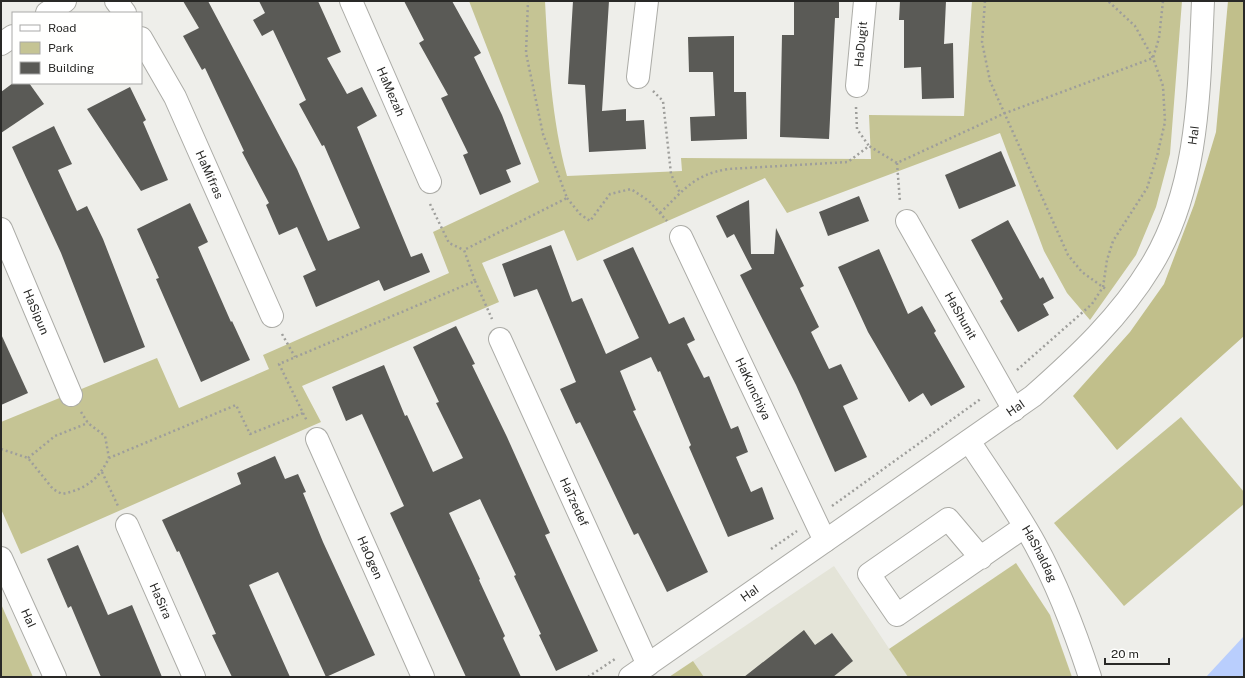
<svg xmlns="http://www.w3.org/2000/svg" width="1245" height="678" font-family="'Public Sans',sans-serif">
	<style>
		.built { fill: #e4e4d8 }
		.green { fill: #c5c494 }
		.forest { fill: #c1bf8b }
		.water { fill: #b9cefd }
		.building { fill: #5a5a56 }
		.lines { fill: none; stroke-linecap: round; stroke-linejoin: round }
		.minor-casing { stroke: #acaca7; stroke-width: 24 }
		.path { stroke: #9e9e9b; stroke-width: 2.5; stroke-dasharray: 2 3; stroke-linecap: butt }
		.minor { stroke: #fff; stroke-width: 22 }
		.labels { text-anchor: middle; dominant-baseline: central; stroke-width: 4; stroke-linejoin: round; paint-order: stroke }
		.street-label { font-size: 12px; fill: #292927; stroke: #fffffe }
	</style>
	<rect width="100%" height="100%" fill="#eeeeea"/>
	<path class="built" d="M834 566 908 677H704L693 661Z"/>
	<g class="green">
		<path d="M469 1H545C548 58 552 121 567 176L682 171 681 158 871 159 869 115 964 116 972 1H1182L1170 154 1156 207 1136 255 1090 320 1067 293 1044 251 1000 133 787 213 765 178 577 261 564 230 482 263 499 302 302 386 321 422 21 554 1 509V422L157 358 179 408 269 369 263 355 449 273 433 232 539 182Z"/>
		<path d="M1181 417 1244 492V504L1124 606 1054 523Z"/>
		<path d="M1016 563 1050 615 1072 677H908L889 649Z"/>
		<path d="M1 604 33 677H1Z"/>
		<path d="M693 661 704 677H669Z"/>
	</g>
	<path class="forest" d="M1228 1H1244V336L1117 450 1073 396 1130 332 1164 284 1194 205 1216 132Z"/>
	<path class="water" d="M1244 636V677H1206Z"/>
	<g class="building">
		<path d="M183 1H208L297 169 328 241 360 228 324 145 322 146 299 104 306 100 273 30 262 36 253 20 265 13 259 1H318L341 52 327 58 347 94 362 87 377 116 357 127 411 257 422 253 430 272 384 291 379 280 316 307 303 276 316 270 297 227 279 235 266 205 269 203 242 152 244 151 205 68 202 70 183 36 199 28Z"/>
		<path d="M404 1H452L481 53 474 57 502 115 521 164 506 170 511 182 480 195 463 155 468 153 441 98 448 95 419 43 424 40Z"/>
		<path d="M573 1H609L602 111 626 109V121L644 120 646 149 589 152 585 85 568 84Z"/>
		<path d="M794 1H839V18H835L829 139 780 137 782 35H794Z"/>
		<path d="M900 1H946L944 44 953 43 954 98 922 99 921 67 904 68V20H899Z"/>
		<path d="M734 36V92H746L747 139 691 141 690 117 715 116 713 72H689L688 37Z"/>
		<path d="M13 83H29L44 104 1 133V92Z"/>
		<path d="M130 87 146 120 143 122 168 180 141 191 87 109Z"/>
		<path d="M54 126 72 164 58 170 77 211 87 206 103 239 145 347 104 363 61 253 12 147Z"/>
		<path d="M1001 151 1016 186 959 209 945 175Z"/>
		<path d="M859 196 869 221 828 236 819 212Z"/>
		<path d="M749 200 751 254H774L776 228 804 286 800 288 819 327 811 332 829 369 841 364 858 399 843 406 867 457 835 472 796 385 740 275 752 269 734 234 727 238 716 216Z"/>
		<path d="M190 203 208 242 198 247 231 322 232 321 250 360 201 382 156 279 159 278 137 229Z"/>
		<path d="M1008 220 1040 279 1043 277 1054 298 1043 304 1049 315 1018 332 1000 301 1003 299 971 240Z"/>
		<path d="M551 245 572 302 582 298 606 354 639 338 603 260 633 247 669 324 684 317 695 340 687 344 704 378 709 376 731 429 738 426 748 452 736 457 751 492 762 487 774 519 728 537 689 447 691 445 660 371 658 372 651 357 620 371 636 410 633 411 708 572 667 592 638 533 634 535 580 422 576 424 560 389 576 382 537 289 514 297 502 264Z"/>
		<path d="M879 249 908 314 922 306 936 331 934 333 965 387 931 406 923 393 909 402 868 332 838 267Z"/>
		<path d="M456 326 475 364 472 365 507 437 550 533 545 535 598 651 556 671 539 635 541 634 514 576 516 575 480 499 449 513 480 579 479 580 505 636 503 638 521 677H466L390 513 404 506 362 414 346 421 332 387 384 365 405 416 407 415 433 472 463 458 436 403 439 402 413 347Z"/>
		<path d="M1 334 28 393 1 405Z"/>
		<path d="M275 456 285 479 298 474 306 492 303 493 323 542 375 655 326 677 278 572 249 585 290 677H232L212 635 216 634 179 551 177 552 162 520 241 484 237 473Z"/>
		<path d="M78 545 108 615 132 605 162 677H101L71 606 68 608 47 559Z"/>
		<path d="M804 630 815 645 832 633 853 661 833 677H744Z"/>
	</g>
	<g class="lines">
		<g class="minor-casing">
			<g id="minor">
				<path d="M116 1 125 13"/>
				<path id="s1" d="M351 1 430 182"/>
				<path d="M47 13 65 1"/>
				<path id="s2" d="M141 38 175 97 272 316"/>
				<path d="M1 44 13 36"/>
				<path d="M638 77 647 1"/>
				<path id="s3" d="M857 86 865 1"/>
				<path id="s4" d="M907 221 1014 410"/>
				<path id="s5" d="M1 229 71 395"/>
				<path id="s6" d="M681 237 825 541"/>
				<path id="s7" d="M500 339 648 665"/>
				<path id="s8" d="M317 439 423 677"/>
				<path id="s9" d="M969 441C991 475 1016 509 1035 544 1058 586 1075 631 1090 677"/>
				<path id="s10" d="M127 525 194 677"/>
				<path id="s11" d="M1 558 55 677"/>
				<path d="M981 558 948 519 869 574 897 615 1024 527"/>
				<path id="s12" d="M630 677 1033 396C1077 357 1120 317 1151 266 1199 188 1199 90 1203 1"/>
			</g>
		</g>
		<g class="path">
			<path d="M985 1 982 42 990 81 1068 255 1082 272 1107 290"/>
			<path d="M653 91 663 101 671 174 680 193"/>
			<path d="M856 107 857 129 869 146"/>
			<path d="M897 163 900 202"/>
			<path d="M567 198 580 214 590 221 610 194 631 189 649 201 667 221"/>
			<path d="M430 204 449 243 464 250"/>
			<path d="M660 213C684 190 693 175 728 169L848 162 869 146 897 163 1003 114 1153 58 1159 38 1163 1"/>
			<path d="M475 281 492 319"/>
			<path d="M282 334 295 357"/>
			<path d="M1017 370 1092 304 1103 287 1107 260 1113 241 1147 188 1157 156 1165 122 1163 86 1153 58 1135 26 1108 1"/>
			<path d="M81 412 88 423 105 436 109 458"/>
			<path d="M303 413 307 421"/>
			<path d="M1 449 28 458 53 489 62 494C86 489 98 480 109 458L236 405 250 434 303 413 279 364 475 281 464 250 567 198 543 134 526 53 528 1"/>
			<path d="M28 458 55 436 88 423"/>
			<path d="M102 472 118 506"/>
			<path d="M832 506 982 398"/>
			<path d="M771 549 797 531"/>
			<path d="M588 677 615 659"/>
		</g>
		<use href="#minor" class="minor"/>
	</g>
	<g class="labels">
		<g class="street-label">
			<text stroke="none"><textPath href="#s3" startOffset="42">HaDugit</textPath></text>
			<text stroke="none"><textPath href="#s1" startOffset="99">HaMezah</textPath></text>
			<text stroke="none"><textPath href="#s12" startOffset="806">HaI</textPath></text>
			<text stroke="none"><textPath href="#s2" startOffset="153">HaMifras</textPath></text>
			<text stroke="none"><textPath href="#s5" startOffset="90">HaSipun</textPath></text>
			<text stroke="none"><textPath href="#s4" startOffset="109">HaShunit</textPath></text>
			<text stroke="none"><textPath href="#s6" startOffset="168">HaKunchiya</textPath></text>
			<text stroke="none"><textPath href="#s12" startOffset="470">HaI</textPath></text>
			<text stroke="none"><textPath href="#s7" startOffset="179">HaTzedef</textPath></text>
			<text stroke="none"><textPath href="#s9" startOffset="133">HaShaldag</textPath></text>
			<text stroke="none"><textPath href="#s8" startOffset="130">HaOgen</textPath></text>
			<text stroke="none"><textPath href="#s12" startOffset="146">HaI</textPath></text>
			<text stroke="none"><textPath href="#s10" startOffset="83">HaSira</textPath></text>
			<text stroke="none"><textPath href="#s11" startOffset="66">HaI</textPath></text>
		</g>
	</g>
	<rect width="1245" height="678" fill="none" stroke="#292927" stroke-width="4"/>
	<rect x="12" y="12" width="130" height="72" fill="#fffffe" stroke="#a9a9a8"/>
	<rect x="20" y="25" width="20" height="6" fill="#ffffff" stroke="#a9a9a8"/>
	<text x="48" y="32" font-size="12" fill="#292927">Road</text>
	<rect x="20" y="42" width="20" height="12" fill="#c5c494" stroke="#a9a9a8"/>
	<text x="48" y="52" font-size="12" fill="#292927">Park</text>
	<rect x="20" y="62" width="20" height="12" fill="#5a5a56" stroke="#a9a9a8"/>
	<text x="48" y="72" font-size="12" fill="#292927">Building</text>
	<path d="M1105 658v6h64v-6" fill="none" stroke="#292927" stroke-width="2"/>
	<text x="1111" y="658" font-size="12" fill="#292927" stroke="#fffffe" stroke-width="3" paint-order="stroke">20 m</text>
</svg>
